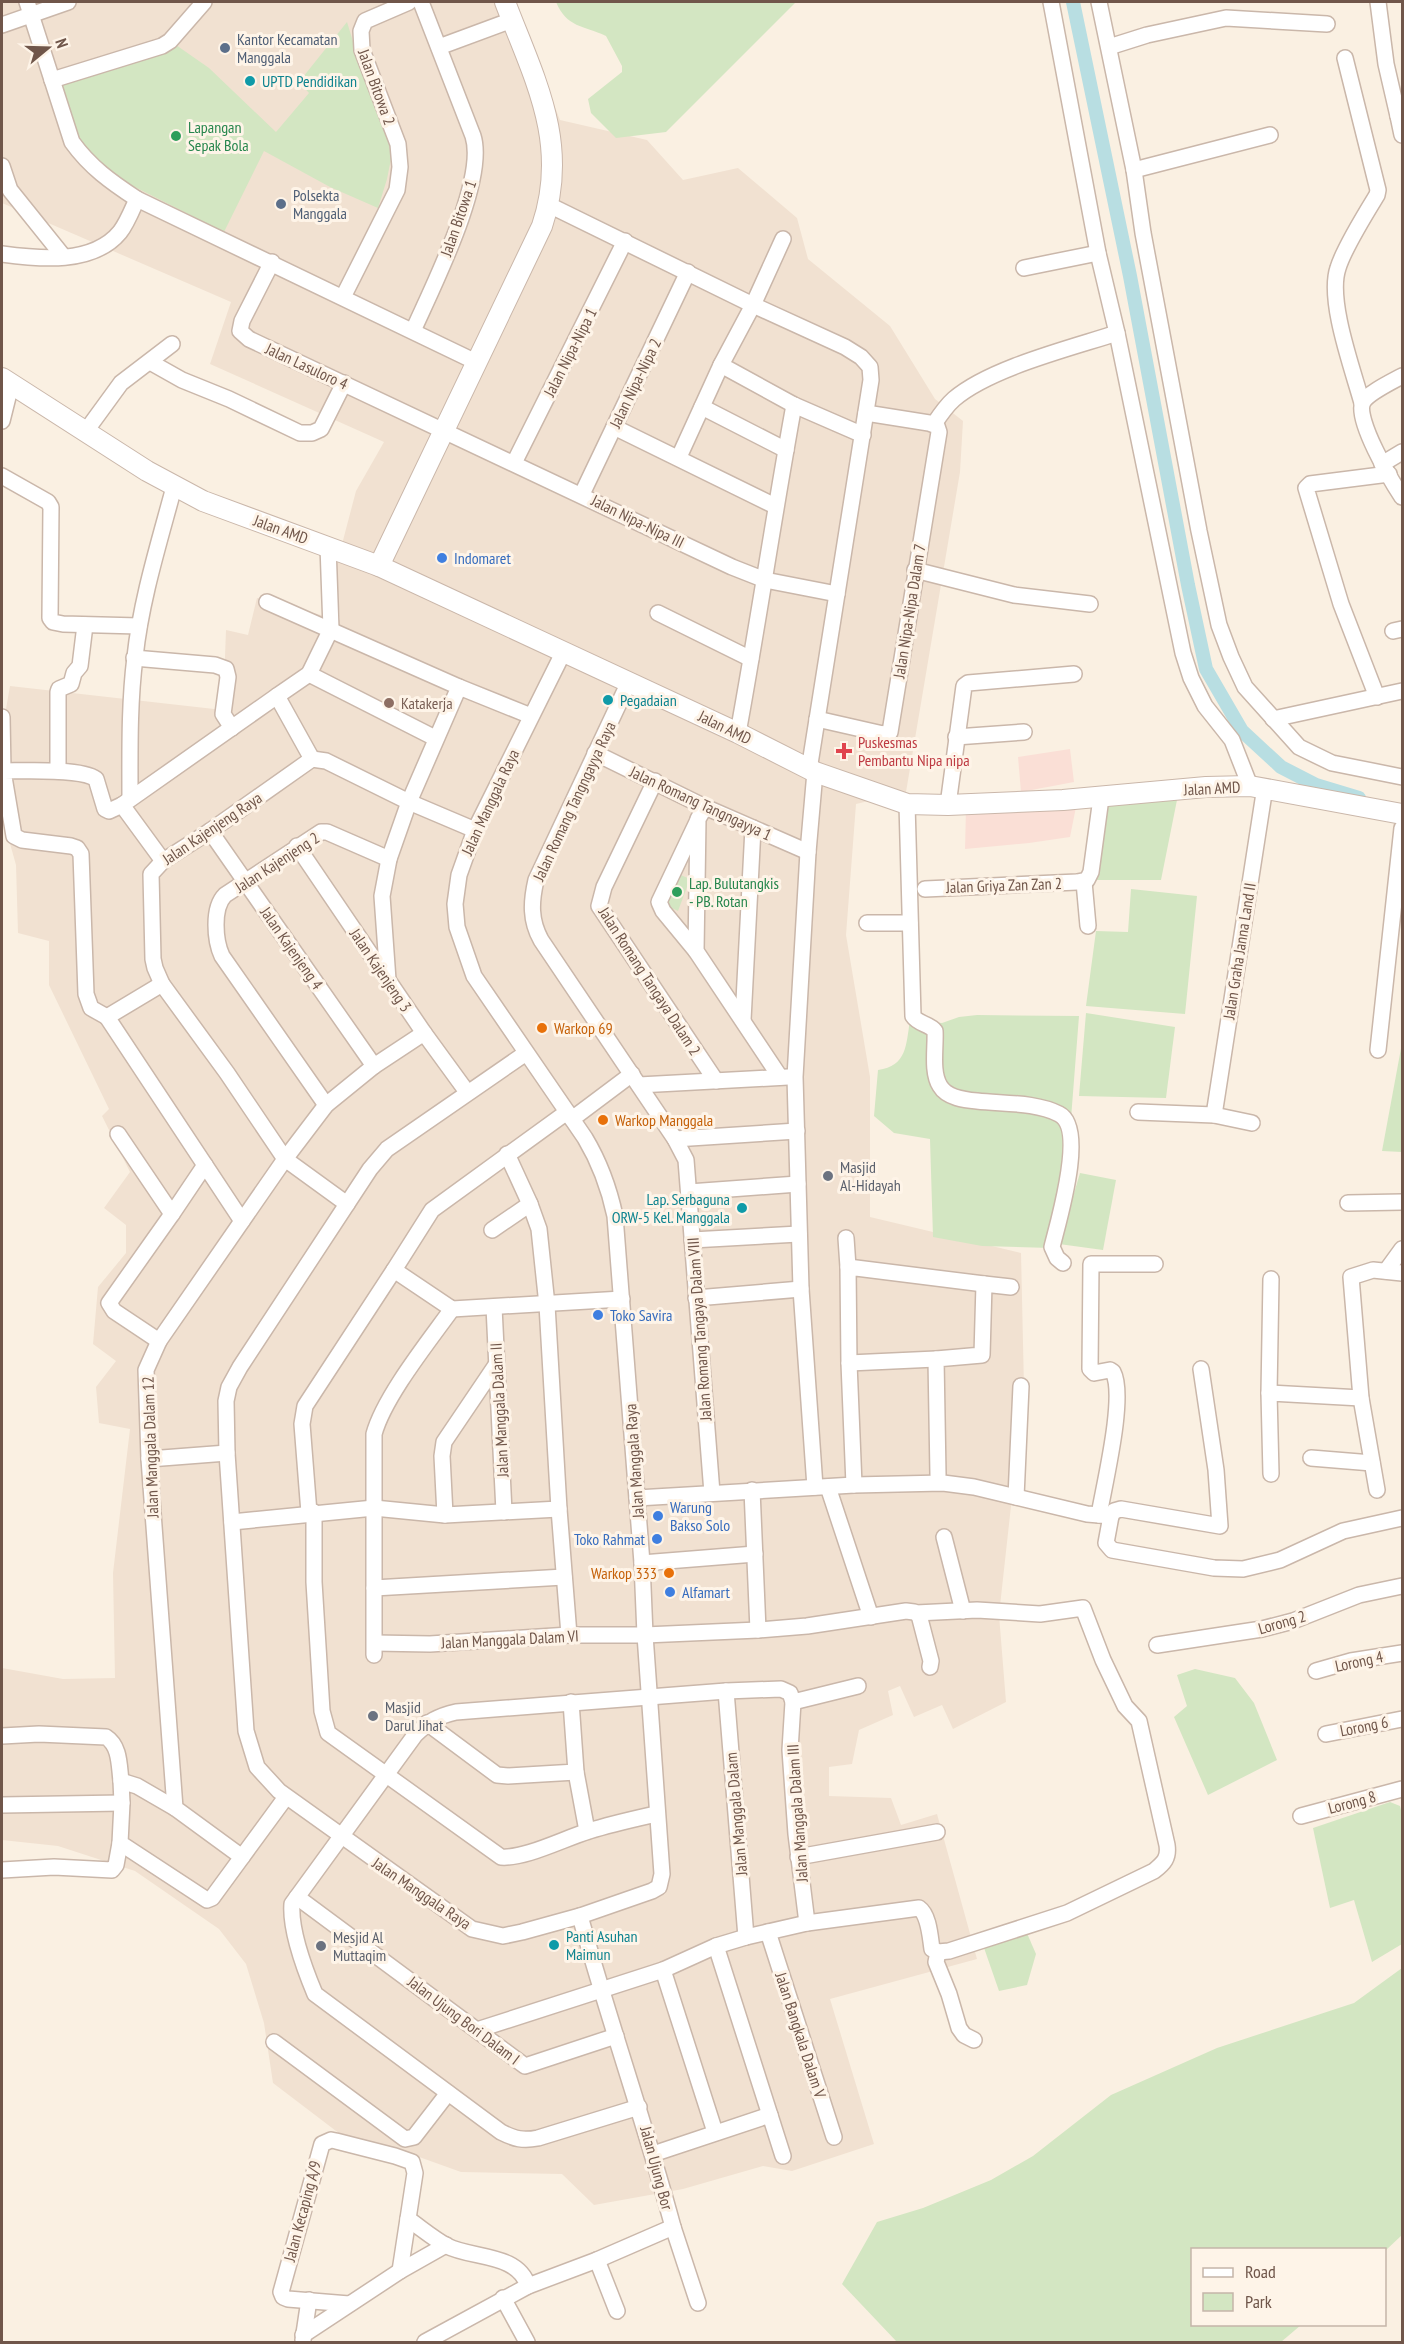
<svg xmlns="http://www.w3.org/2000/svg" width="1404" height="2344" font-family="'PT Sans Narrow',sans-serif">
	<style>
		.residential { fill: #f1e1d1 }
		.commercial { fill: #fadfd6 }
		.green { fill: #d3e6c2 }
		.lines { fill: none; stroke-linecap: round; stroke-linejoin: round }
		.canal { stroke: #b8dee2; stroke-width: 14 }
		.minor-casing { stroke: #cab7aa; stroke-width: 18 }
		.tertiary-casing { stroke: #cab7aa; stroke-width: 22 }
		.minor { stroke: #fff; stroke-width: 15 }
		.tertiary { stroke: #fff; stroke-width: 20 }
		.service-dot { fill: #5c6f8a; stroke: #fef4e8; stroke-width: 2 }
		.culture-dot { fill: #0f9aa8; stroke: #fef4e8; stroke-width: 2 }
		.leisure-dot { fill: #2e9e5b; stroke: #fef4e8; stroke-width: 2 }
		.shop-dot { fill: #3f7fe0; stroke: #fef4e8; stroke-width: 2 }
		.education-dot { fill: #8d6e63; stroke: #fef4e8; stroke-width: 2 }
		.health-dot { fill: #e0444e; stroke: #fef4e8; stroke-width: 2 }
		.food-dot { fill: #e8710a; stroke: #fef4e8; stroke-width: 2 }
		.worship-dot { fill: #6b7280; stroke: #fef4e8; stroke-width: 2 }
		.labels { text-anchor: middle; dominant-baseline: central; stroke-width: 6; stroke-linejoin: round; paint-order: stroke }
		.service-label { font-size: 16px; fill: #4e5e75; stroke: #fef4e8; text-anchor: start }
		.culture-label { font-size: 16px; fill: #0d838f; stroke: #fef4e8; text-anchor: start }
		.street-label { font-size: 16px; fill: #70564a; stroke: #fef4e8 }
		.leisure-label { font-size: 16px; fill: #27864d; stroke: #fef4e8; text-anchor: start }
		.shop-label { font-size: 16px; fill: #366cbe; stroke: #fef4e8; text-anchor: start }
		.education-label { font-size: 16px; fill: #785e54; stroke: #fef4e8; text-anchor: start }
		.health-label { font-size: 16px; fill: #be3a42; stroke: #fef4e8; text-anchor: start }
		.food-label { font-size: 16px; fill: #c56008; stroke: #fef4e8; text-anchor: start }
		.worship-label { font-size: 16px; fill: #5b616d; stroke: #fef4e8; text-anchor: start }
	</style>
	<rect width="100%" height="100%" fill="#faf0e2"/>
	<path class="residential" d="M2 2H514L560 120 647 140 683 180 738 168 797 218 808 259 890 326 935 399 963 421 960 472 906 792 856 804 846 935 870 1077V1217L1021 1253 1024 1388 999 1615 1006 1702 953 1729 942 1705 914 1717 900 1686 888 1691 893 1715 859 1730 852 1764 829 1767V1796L891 1798 901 1825 937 1814 977 1959 830 1999 874 2144 792 2171 763 2166 683 2189 594 2205 562 2174 461 2172 408 2153 340 2134 273 2083 264 2023 246 1964 219 1929 135 1871 58 1846 2 1840V1668L63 1679 115 1678 113 1573 130 1429 99 1423 96 1387 116 1361 93 1344 98 1287 126 1253V1225L104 1208 130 1172 102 1116 109 1109 49 985V941L18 933 16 865 2 815V732L10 686 223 710 226 630 248 635 257 598 340 620 336 567 356 491 384 442 210 364 231 302 2 203Z"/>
	<g class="commercial">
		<path d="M1070 749 1074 782 1021 792 1018 757Z"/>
		<path d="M1076 807 1070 837 1029 843 965 849 966 808Z"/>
	</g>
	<g class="green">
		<path d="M556 2H796L666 132 616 138 591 113 588 99 622 72V66L606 36C583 25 567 28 556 2Z"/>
		<path d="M347 22 363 74 388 137 391 159 387 179 378 208 330 187 264 151 224 232 115 177 80 144 59 84 176 45 209 68 276 132 309 93 299 82Z"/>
		<path d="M1177 800 1161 880H1096L1108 802Z"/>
		<path d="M676 873 690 879 678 911 663 904Z"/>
		<path d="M1131 889 1197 896 1185 1014 1086 1006 1096 931 1128 932Z"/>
		<path d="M1086 1013 1175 1027 1166 1098 1079 1096Z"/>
		<path d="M977 1015 1079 1016 1068 1157 1051 1248 982 1246 933 1237 930 1139 894 1133 874 1116 878 1070C907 1066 906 1045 910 1020L942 1023 959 1017Z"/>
		<path d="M1402 1042V1152L1382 1151 1402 1043Z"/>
		<path d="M1080 1173 1116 1180 1103 1250 1059 1244Z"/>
		<path d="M1195 1669 1235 1678 1254 1703 1277 1760 1208 1795 1174 1717 1187 1706 1177 1675Z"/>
		<path d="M1390 1802 1400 1806 1402 1814V1944L1372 1962 1354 1900 1330 1908 1313 1828Z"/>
		<path d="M1026 1931 1036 1954 1027 1985 999 1991 983 1945Z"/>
		<path d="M1402 1968V2235L1385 2251 1192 2250V2324L1301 2325 1281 2342H897L842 2284 877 2222 923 2208 991 2180 1033 2156 1111 2095 1217 2048 1354 2003Z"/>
	</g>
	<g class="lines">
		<path class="canal" d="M1073 2 1130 276 1188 585 1206 669 1242 731 1281 767 1316 785 1359 798"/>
		<g class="minor-casing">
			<g id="minor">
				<path d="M27 2 72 142C90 167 111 182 137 199L476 362"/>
				<path d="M1051 2 1098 253 1117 333 1183 653 1191 678 1205 706 1232 740 1250 786"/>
				<path d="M1099 2 1134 170 1143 233 1199 531 1219 625 1231 657 1245 687 1299 747 1332 763 1402 777"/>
				<path d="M1378 2 1386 64 1398 116 1402 115"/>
				<path d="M2 25 68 2"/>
				<path d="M439 47 512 20"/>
				<path d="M1109 47 1147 35 1226 18 1327 24"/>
				<path d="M1345 58 1378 190 1377 195C1366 213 1344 248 1338 268 1327 300 1353 370 1362 403"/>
				<path d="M52 80 162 46 170 41 204 2"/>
				<path d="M1398 116 1402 135"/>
				<path d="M2 166 10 190 63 256"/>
				<path d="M1134 170 1270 135"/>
				<path d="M549 205 753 305 845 347 861 357 870 367 871 380 809 770"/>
				<path d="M783 239 753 305 721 365 794 405 863 435"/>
				<path d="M2 254C39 259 93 265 120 232 127 223 132 210 137 199"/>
				<path d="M272 262 242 321 240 331 249 339 732 567 765 580 837 594"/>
				<path d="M1024 268 1098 253"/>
				<path d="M343 297 397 190 400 167 398 144 362 50 361 31 365 21 409 2"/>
				<path d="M413 331C432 288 487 180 473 136L421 2"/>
				<path d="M150 362 182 380 229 399 300 433H312L321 429 344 383"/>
				<path d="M1402 376C1393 381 1368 393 1363 402 1354 418 1392 482 1402 497"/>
				<path d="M702 407 786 450"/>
				<path d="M2 421 11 385"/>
				<path d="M934 424C940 415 946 406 954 399 990 368 1071 348 1117 333"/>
				<path d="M614 427 775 506"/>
				<path d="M86 431 121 383 172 344"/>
				<path d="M679 457 721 365"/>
				<path d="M514 463 625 241"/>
				<path d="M1382 464 1402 452"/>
				<path d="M2 476 48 502 51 507 50 618 53 622 63 624 139 626"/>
				<path d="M582 494 688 272"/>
				<path d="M915 570 1014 595 1090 604"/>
				<path d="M267 602 459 687 409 802 389 859 382 896 388 980"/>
				<path d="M658 613 751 659"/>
				<path d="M1393 631 1402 629"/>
				<path d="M134 658 215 665 226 669 228 677 223 714 232 728"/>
				<path d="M309 674 435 738"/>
				<path d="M629 682 536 880C531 902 530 920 541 940L675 1139 686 1160 712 1493"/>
				<path d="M459 687 531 716"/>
				<path d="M1377 697 1341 604 1306 488 1310 484 1389 474"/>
				<path d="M2 717 3 771H2"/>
				<path d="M817 719 883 734 890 732 939 432 937 426 929 423 866 413"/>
				<path d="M1273 719 1402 691"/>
				<path d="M738 733C758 624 774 514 794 405"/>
				<path d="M956 737 1024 732"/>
				<path d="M595 753 705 807 808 852"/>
				<path d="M312 759 277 696 309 674 331 629 328 546"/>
				<path d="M58 771V692L59 689 71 684 74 673 80 666 85 625"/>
				<path d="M815 772 808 852 795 1077 801 1289 815 1487"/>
				<path d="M655 781 604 887 599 906 716 1081"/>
				<path d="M130 799C130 752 129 705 135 657 141 600 159 543 174 487"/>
				<path d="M907 804 913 1016C918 1024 930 1024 935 1031 936 1047 931 1072 940 1086 947 1098 965 1100 977 1101 1003 1104 1036 1102 1059 1114 1087 1128 1058 1222 1052 1247L1057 1258 1063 1263"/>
				<path d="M948 805 964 686 968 683 1074 674"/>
				<path d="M705 807 698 819 696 951 780 1077"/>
				<path d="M210 831 374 1066"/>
				<path d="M297 846 424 1033 467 1092"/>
				<path d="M163 861 122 805 277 696"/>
				<path d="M1084 882 1088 926"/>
				<path d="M925 889 1077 882 1087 880 1091 872 1101 798"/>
				<path d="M867 923H910"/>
				<path d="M696 951 663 911 659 902 697 822"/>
				<path d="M162 984 107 1017 242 1221"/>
				<path d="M107 1017 91 1008 86 994 81 854 77 848 71 846 22 840 14 836 3 771C24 771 81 768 96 779L105 809 109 811 122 805"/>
				<path d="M743 1020 753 828"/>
				<path d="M1378 1050 1402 828"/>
				<path d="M526 1053 387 1149 370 1169 240 1367 229 1387 226 1401 227 1453 246 1731 257 1767 279 1791 472 1929 503 1936 522 1932 580 1916 652 1891 659 1887 662 1874 645 1635 642 1563 615 1216C609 1188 600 1163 585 1138L474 976 457 927 455 904 459 875 475 830 564 651"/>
				<path d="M639 1085 788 1077"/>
				<path d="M326 1105 222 956C215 941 212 908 225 895L321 832H327L389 859"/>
				<path d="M567 1112 432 1210 394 1270 452 1309 622 1299"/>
				<path d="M1138 1112 1214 1115 1265 787"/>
				<path d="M1214 1115 1252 1123"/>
				<path d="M572 1119 632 1074"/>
				<path d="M118 1134 172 1214 205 1165"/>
				<path d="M675 1139 797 1131"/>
				<path d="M689 1192 798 1184"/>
				<path d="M1348 1203 1402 1202"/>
				<path d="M347 1204 285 1159 227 1073 162 984 155 968 153 959 151 874 163 861 210 831 312 759 326 761 409 802 475 830"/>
				<path d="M492 1230 530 1204 507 1154"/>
				<path d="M846 1238 848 1267"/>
				<path d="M692 1240 799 1234"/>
				<path d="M1386 1271 1402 1249"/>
				<path d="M696 1298 801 1289"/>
				<path d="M494 1307 504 1512"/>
				<path d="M159 1341 114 1311 109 1303 172 1214"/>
				<path d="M849 1363 936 1359"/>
				<path d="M1269 1393 1271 1279"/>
				<path d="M1311 1458 1372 1463"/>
				<path d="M149 1459 227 1453"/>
				<path d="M1271 1474 1269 1393 1361 1398"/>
				<path d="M938 1475 936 1359 982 1355 984 1284 1011 1287"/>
				<path d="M854 1485 849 1363 848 1267 984 1284"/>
				<path d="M828 1487 871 1617"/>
				<path d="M752 1490 758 1630"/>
				<path d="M1377 1490 1361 1398 1351 1277 1373 1270 1402 1273"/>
				<path d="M1016 1497 1021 1386"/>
				<path d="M637 1498 854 1485 943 1483 974 1487 1087 1514 1111 1516 1114 1511 1121 1509 1220 1526 1216 1470 1201 1369"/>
				<path d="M559 1509 569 1635"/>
				<path d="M314 1512V1582L322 1711 328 1733 501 1857C525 1859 565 1838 589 1831 611 1824 634 1819 656 1814"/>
				<path d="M309 1513 302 1424 305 1406 394 1270"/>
				<path d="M445 1515 442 1456 444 1442 496 1365"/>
				<path d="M1099 1515C1104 1485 1126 1396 1113 1372L1110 1370 1094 1373 1090 1369 1091 1264H1155"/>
				<path d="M1111 1516 1106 1543 1112 1550 1214 1568 1243 1569 1280 1560 1343 1531 1402 1518"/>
				<path d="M232 1522 374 1508 445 1515 559 1509 547 1305 539 1229 530 1204"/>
				<path d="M944 1537 963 1611"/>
				<path d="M642 1563 755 1554"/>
				<path d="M374 1588 564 1577"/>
				<path d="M375 1643 430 1644 569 1635H645L758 1630 807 1626 906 1611 914 1612 919 1615 931 1661 930 1667"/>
				<path d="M1157 1645 1262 1629 1293 1621 1359 1595 1402 1586"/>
				<path d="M374 1655V1434C384 1397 429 1341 452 1309"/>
				<path d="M1316 1671 1351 1661 1402 1653"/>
				<path d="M726 1691 746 1937"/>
				<path d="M793 1702 858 1686"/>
				<path d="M427 1723 497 1775 508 1776 576 1772 571 1702"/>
				<path d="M1326 1734 1402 1719"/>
				<path d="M2 1736 39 1734 106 1737C120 1746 119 1765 121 1781"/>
				<path d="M576 1772 587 1831"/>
				<path d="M286 1797 242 1857 175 1808 149 1459 146 1370 159 1341 285 1159 326 1105 374 1066 424 1033"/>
				<path d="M2 1805 122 1803"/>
				<path d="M175 1808 137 1786 121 1781 122 1803 120 1843 207 1900 212 1898 242 1857"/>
				<path d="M1301 1816 1402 1789"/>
				<path d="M798 1857 937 1832"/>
				<path d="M2 1870 54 1867 112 1870 116 1865 120 1843"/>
				<path d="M297 1897 525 2066 616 2036"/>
				<path d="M768 1932 834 2137"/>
				<path d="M716 1946 783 2156"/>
				<path d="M938 1952 936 1962 949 1994 959 2028 964 2035 974 2040"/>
				<path d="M663 1970 715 2132"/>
				<path d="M477 2030 663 1970 716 1946 746 1937 807 1923 919 1908C929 1915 930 1936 932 1949L938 1952 949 1951 1067 1913 1154 1871C1164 1863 1169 1858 1167 1845L1139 1721 1125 1706 1103 1660 1083 1608 1040 1614 977 1610 916 1613"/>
				<path d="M274 2042 405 2139 414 2137 448 2093"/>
				<path d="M639 2107 538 2138C523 2141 515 2139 501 2132L315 1994C305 1970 290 1930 292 1904L415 1735C428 1722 438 1716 456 1712L726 1691 781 1689 790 1693 793 1702 790 1750 796 1834 807 1923"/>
				<path d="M653 2154 770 2115"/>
				<path d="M408 2219C421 2228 434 2239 447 2246 473 2259 518 2253 528 2286"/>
				<path d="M673 2227 698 2303"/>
				<path d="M597 2260 617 2311"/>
				<path d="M503 2298 527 2342"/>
				<path d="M349 2304 288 2299 283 2297 281 2292 322 2144 331 2140 336 2141 395 2156 412 2162 415 2173 400 2271"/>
				<path d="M303 2335 400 2271 446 2245"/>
				<path d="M303 2340 309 2300"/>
				<path d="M425 2342 528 2286 597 2260 673 2227C645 2123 609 2021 580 1916"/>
			</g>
		</g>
		<g class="tertiary-casing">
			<g id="tertiary">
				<path d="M2 378 147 471 203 501 379 566 738 733 815 772 907 804 948 805 1063 800 1206 787 1250 786 1402 814"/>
				<path d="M379 566 542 226C570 143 534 78 505 2"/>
			</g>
		</g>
		<use href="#minor" class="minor"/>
		<use href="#tertiary" class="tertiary"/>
	</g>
	<g class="service-dot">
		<circle cx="225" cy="48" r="6"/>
		<circle cx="281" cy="204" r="6"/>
	</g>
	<g class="culture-dot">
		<circle cx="250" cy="81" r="6"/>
		<circle cx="608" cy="700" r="6"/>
		<circle cx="742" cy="1208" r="6"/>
		<circle cx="554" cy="1945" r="6"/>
	</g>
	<g class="leisure-dot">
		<circle cx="176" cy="136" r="6"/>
		<circle cx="677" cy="892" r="6"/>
	</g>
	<g class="shop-dot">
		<circle cx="442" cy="558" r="6"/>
		<circle cx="598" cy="1315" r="6"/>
		<circle cx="658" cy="1516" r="6"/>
		<circle cx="657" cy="1539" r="6"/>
		<circle cx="670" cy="1592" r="6"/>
	</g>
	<circle class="education-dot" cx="389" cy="703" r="6"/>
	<path class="health-dot" d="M841 742h6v6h6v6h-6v6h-6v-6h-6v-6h6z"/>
	<g class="food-dot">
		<circle cx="542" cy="1028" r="6"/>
		<circle cx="603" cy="1120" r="6"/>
		<circle cx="669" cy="1573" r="6"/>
	</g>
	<g class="worship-dot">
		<circle cx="828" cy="1176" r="6"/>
		<circle cx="373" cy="1716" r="6"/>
		<circle cx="321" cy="1946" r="6"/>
	</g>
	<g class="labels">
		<g class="service-label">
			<text x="237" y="39">Kantor Kecamatan<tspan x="237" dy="18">Manggala</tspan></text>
			<text x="293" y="195">Polsekta<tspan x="293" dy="18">Manggala</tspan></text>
		</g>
		<g class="culture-label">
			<text x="262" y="81">UPTD Pendidikan</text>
			<text x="620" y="700">Pegadaian</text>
			<text x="730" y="1199" text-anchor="end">Lap. Serbaguna<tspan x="730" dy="18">ORW-5 Kel. Manggala</tspan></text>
			<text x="566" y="1936">Panti Asuhan<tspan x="566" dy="18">Maimun</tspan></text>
		</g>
		<g class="street-label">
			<text transform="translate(377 87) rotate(70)">Jalan Bitowa 2</text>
			<text transform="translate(458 218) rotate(-71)">Jalan Bitowa 1</text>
			<text transform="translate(570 352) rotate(-63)">Jalan Nipa-Nipa 1</text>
			<text transform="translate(307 366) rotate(25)">Jalan Lasuloro 4</text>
			<text transform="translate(635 383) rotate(-64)">Jalan Nipa-Nipa 2</text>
			<text transform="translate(638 521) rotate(26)">Jalan Nipa-Nipa III</text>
			<text transform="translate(281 529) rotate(20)">Jalan AMD</text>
			<text transform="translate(909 611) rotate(-81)">Jalan Nipa-Nipa Dalam 7</text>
			<text transform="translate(725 727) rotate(26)">Jalan AMD</text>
			<text transform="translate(1212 788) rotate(-3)">Jalan AMD</text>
			<text transform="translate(574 801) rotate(-65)">Jalan Romang Tangngayya Raya</text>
			<text transform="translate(490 802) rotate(-65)">Jalan Manggala Raya</text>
			<text transform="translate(701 803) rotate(25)">Jalan Romang Tangngayya 1</text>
			<text transform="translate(212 828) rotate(-34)">Jalan Kajenjeng Raya</text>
			<text transform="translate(277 862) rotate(-33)">Jalan Kajenjeng 2</text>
			<text transform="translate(1004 885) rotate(-2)">Jalan Griya Zan Zan 2</text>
			<text transform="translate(292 948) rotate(55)">Jalan Kajenjeng 4</text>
			<text transform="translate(1239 951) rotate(-81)">Jalan Graha Janna Land II</text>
			<text transform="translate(381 970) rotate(56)">Jalan Kajenjeng 3</text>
			<text transform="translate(650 981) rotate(57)">Jalan Romang Tangaya Dalam 2</text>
			<text transform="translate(699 1329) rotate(-94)">Jalan Romang Tangaya Dalam VIII</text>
			<text transform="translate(499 1410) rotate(-93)">Jalan Manggala Dalam II</text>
			<text transform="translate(150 1447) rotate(-92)">Jalan Manggala Dalam 12</text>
			<text transform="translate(634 1461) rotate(-94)">Jalan Manggala Raya</text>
			<text transform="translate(1282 1622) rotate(-16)">Lorong 2</text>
			<text transform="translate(510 1639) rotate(-3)">Jalan Manggala Dalam VI</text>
			<text transform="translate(1359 1661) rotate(-12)">Lorong 4</text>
			<text transform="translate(1364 1726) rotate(-11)">Lorong 6</text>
			<text transform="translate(1352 1802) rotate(-15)">Lorong 8</text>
			<text transform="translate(797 1813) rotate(-94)">Jalan Manggala Dalam III</text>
			<text transform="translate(736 1814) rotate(-95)">Jalan Manggala Dalam</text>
			<text transform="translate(422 1893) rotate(34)">Jalan Manggala Raya</text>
			<text transform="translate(464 2020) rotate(37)">Jalan Ujung Bori Dalam I</text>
			<text transform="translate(801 2035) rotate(72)">Jalan Bangkala Dalam V</text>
			<text transform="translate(657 2168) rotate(75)">Jalan Ujung Bor</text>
			<text transform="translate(302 2211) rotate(-75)">Jalan Kecaping A/9</text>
		</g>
		<g class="leisure-label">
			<text x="188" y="127">Lapangan<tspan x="188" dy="18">Sepak Bola</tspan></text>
			<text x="689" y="883">Lap. Bulutangkis<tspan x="689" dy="18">- PB. Rotan</tspan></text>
		</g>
		<g class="shop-label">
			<text x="454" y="558">Indomaret</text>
			<text x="610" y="1315">Toko Savira</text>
			<text x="670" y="1507">Warung<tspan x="670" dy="18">Bakso Solo</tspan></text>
			<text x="645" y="1539" text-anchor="end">Toko Rahmat</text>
			<text x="682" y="1592">Alfamart</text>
		</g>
		<g class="education-label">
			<text x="401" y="703">Katakerja</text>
		</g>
		<g class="health-label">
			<text x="858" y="742">Puskesmas<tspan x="858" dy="18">Pembantu Nipa nipa</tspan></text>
		</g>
		<g class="food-label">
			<text x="554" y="1028">Warkop 69</text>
			<text x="615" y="1120">Warkop Manggala</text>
			<text x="657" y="1573" text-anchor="end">Warkop 333</text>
		</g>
		<g class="worship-label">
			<text x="840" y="1167">Masjid<tspan x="840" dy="18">Al-Hidayah</tspan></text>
			<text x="385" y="1707">Masjid<tspan x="385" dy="18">Darul Jihat</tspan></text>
			<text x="333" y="1937">Mesjid Al<tspan x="333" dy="18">Muttaqim</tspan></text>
		</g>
	</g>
	<rect width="1404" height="2344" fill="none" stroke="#70564a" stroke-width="6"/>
	<rect x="1191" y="2248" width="195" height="78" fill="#fef4e8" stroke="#c5b5a9" stroke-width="1.5"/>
	<rect x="1203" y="2268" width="30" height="9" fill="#ffffff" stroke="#c5b5a9" stroke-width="1.5"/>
	<text x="1245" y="2278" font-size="18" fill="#70564a">Road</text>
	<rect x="1203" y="2293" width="30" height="18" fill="#d3e6c2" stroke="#c5b5a9" stroke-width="1.5"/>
	<text x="1245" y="2308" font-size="18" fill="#70564a">Park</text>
	<g transform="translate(48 48) rotate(71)" stroke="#fef4e8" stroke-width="4.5" paint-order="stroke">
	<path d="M0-4.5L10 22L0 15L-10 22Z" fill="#70564a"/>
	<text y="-9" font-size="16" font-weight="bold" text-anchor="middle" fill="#70564a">N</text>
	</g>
</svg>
